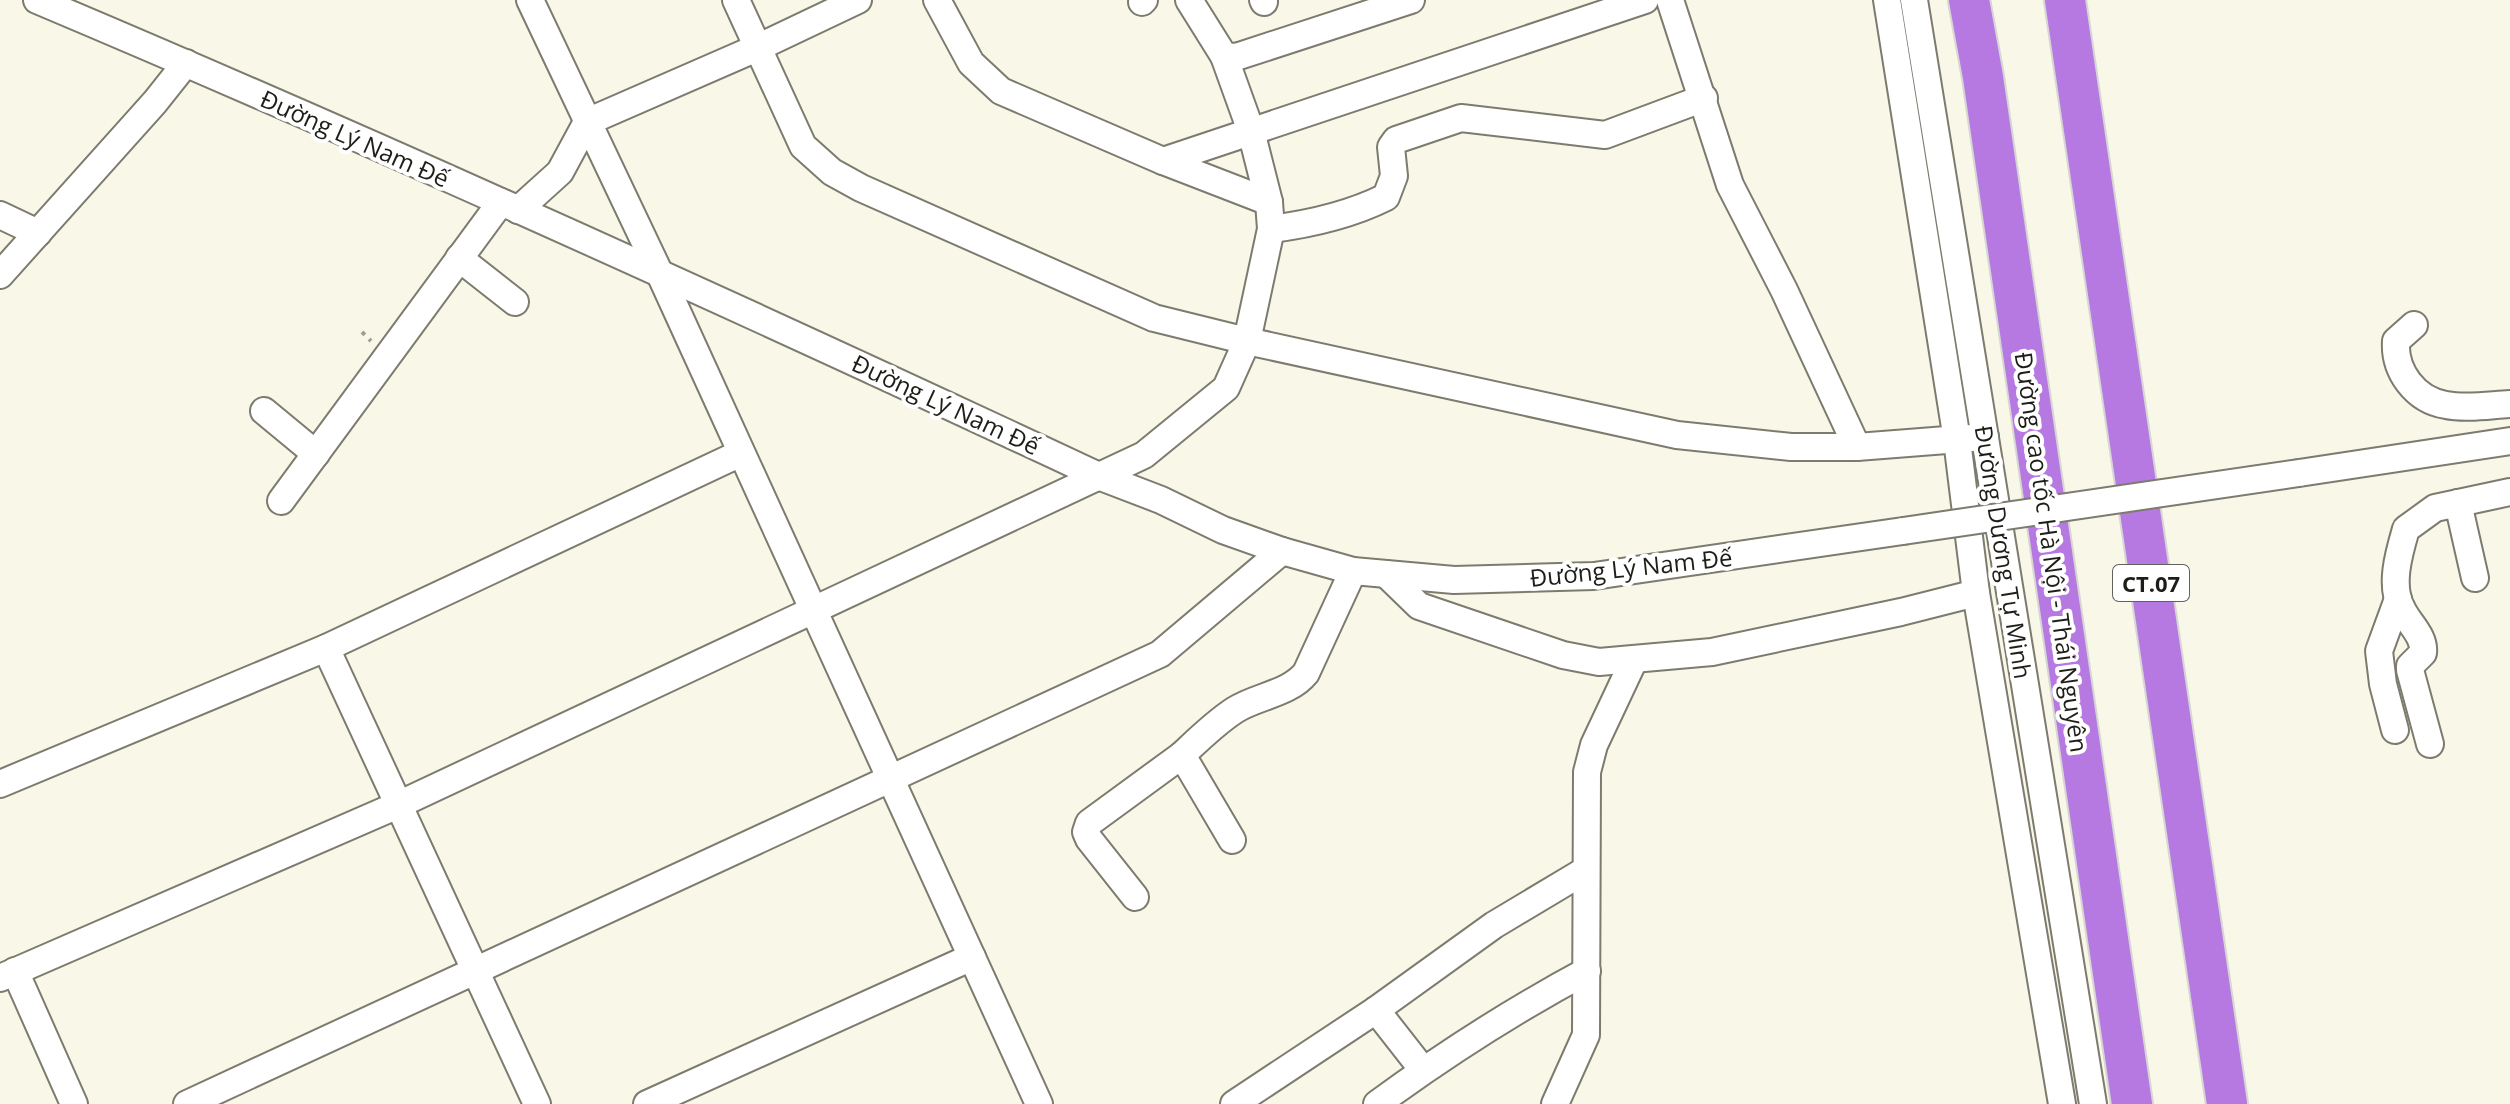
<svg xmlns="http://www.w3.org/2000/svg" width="2510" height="1104" font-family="'Open Sans',sans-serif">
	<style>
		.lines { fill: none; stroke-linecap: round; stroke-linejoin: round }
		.minor-casing { stroke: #7c7b6e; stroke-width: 30 }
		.highway-casing { stroke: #d6d6d5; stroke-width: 44 }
		.path { stroke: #9e9e92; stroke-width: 4; stroke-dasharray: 4 6; stroke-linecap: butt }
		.minor { stroke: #fff; stroke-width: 26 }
		.highway { stroke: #b679e2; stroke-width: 40 }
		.minor-bridge-casing { stroke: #7c7b6e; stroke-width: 30; stroke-linecap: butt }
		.minor-bridge { stroke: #fff; stroke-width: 26 }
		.labels { text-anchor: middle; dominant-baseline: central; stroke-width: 8; stroke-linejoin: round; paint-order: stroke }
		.shield { fill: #fff; stroke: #62625d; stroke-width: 2 }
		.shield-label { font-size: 22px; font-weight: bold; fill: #1e1e18 }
		.street-label { font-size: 24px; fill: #1e1e18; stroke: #fff }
	</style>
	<rect width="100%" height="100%" fill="#f8f7e8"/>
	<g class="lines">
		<g class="minor-casing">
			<g id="minor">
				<path d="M37 0C395 151 749 312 1101 477L1161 500 1223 530 1282 551 1353 571 1454 580 1594 576 1903 531"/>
				<path d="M530 0 660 274 1039 1104"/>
				<path d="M736 0 803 146 832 172 861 188 1154 318 1247 341 1677 435 1791 447H1857L1985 437"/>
				<path d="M937 0 971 63 1001 91 1163 161 1269 202"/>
				<path d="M1189 0 1224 56 1236 57 1411 0"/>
				<path d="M1263 0 1264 2"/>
				<path d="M1670 0 1730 185 1784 290 1857 447"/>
				<path d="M1887 0 1957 440 1976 593 2062 1104"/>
				<path d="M1914 0 2093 1104"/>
				<path d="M1142 2 1144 0"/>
				<path d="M1163 161 1645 0"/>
				<path d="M518 210 560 172 587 122 759 47 858 0"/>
				<path d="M0 215 38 233"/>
				<path d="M1271 229C1310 224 1350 215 1386 197L1394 176 1391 147 1396 140 1461 118 1605 135 1704 98"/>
				<path d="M459 258 515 302"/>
				<path d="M0 275 155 102 186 63"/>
				<path d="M2414 325 2396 341C2394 371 2415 400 2446 405 2466 409 2490 405 2510 404"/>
				<path d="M264 411 316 454"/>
				<path d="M2299 473 2510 441"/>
				<path d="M281 501 501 202"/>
				<path d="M2458 503 2475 578"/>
				<path d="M1386 574 1419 606 1563 655 1599 662 1712 652 1901 612 1976 593"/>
				<path d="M326 648 537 1104"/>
				<path d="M2395 730 2383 684 2379 651 2398 599"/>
				<path d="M2430 744 2410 670V666L2423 653C2425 636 2409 624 2402 609 2389 586 2399 553 2406 529L2435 508 2510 492"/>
				<path d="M0 784 326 648 741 453"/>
				<path d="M1232 840 1182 755C1199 739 1215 723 1235 710 1257 696 1289 694 1306 673L1353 571"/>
				<path d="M1135 897 1089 839 1086 832 1089 823 1182 755"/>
				<path d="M15 971 74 1104"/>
				<path d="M0 978 398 805 1144 455 1226 388 1247 341 1271 229 1269 202 1251 131 1224 56"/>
				<path d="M1423 1070 1376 1010 1494 925 1586 870"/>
				<path d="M187 1104 1160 654 1282 551"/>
				<path d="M647 1104 972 957"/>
				<path d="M1234 1104 1376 1010"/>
				<path d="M1377 1104C1444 1055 1514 1010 1587 971"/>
				<path d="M1555 1104 1586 1035 1587 772 1594 745 1634 660"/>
			</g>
		</g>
		<g class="highway-casing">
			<g id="highway">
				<path d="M1969 0 1983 77 2132 1104"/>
				<path d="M2065 0 2227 1104"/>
			</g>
		</g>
		<path class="path" d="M362 332 371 341"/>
		<use href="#minor" class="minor"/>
		<use href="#highway" class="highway"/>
		<g class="minor-bridge-casing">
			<path id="minor-bridge" d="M1903 531 2299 473"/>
		</g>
		<use href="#minor-bridge" class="minor-bridge"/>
	</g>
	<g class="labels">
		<rect class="shield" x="2113" y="565" width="76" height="36" rx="6"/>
		<g class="shield-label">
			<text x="2151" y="583">CT.07</text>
		</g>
		<g class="street-label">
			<text transform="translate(355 138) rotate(24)">Đường Lý Nam Đế</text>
			<text transform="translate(946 404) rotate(25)">Đường Lý Nam Đế</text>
			<text transform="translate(2004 552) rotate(81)">Đường Dương Tự Minh</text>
			<text transform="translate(2052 552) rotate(82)">Đường cao tốc Hà Nội - Thái Nguyên</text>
			<text transform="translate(1631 567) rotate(-6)">Đường Lý Nam Đế</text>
		</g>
	</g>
</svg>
